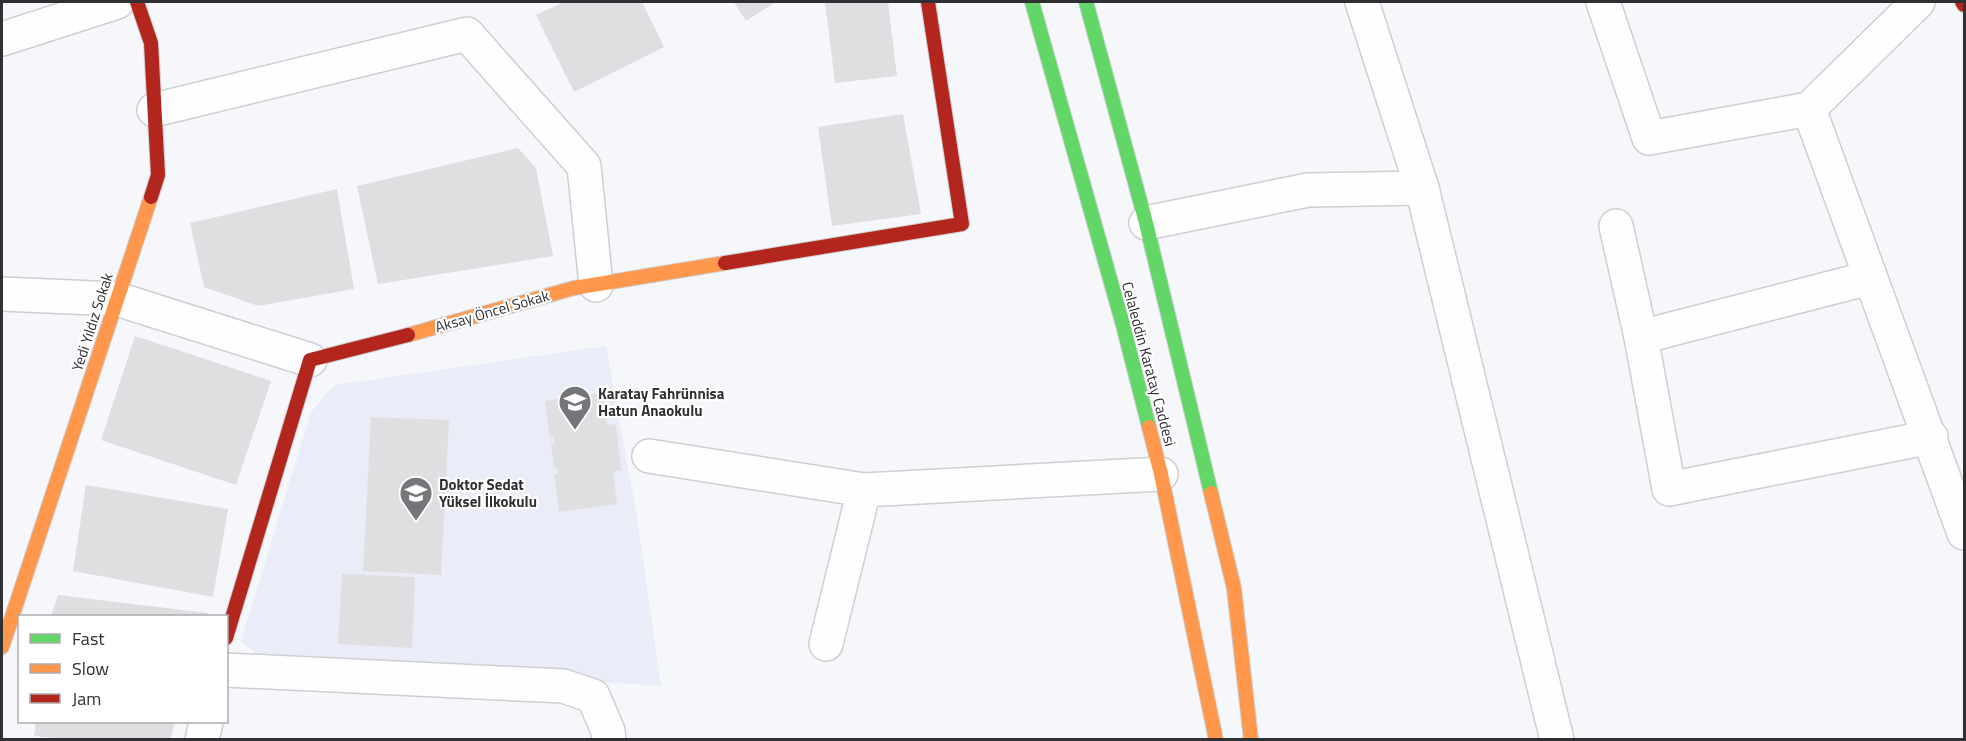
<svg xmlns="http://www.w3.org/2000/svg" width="1966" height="741" font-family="'Titillium Web',sans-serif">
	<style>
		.built { fill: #eaedf8 }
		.building { fill: #dfdfe2 }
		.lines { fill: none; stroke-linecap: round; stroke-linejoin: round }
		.street-casing { stroke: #cecfd2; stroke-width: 36 }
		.fast-casing { stroke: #cecfd2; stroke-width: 16 }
		.slow-casing { stroke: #cecfd2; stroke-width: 16 }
		.jam-casing { stroke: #cecfd2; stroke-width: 16 }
		.street { stroke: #fefefe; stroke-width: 33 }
		.fast { stroke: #63d668; stroke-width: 14 }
		.slow { stroke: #ff974d; stroke-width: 14 }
		.jam { stroke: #b3261e; stroke-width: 14 }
		.labels { text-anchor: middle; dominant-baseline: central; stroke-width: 4.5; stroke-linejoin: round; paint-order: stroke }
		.street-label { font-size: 15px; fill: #2f3034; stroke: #fff }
		.poi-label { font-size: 15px; font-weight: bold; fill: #2f3034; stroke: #fff; text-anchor: start }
	</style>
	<rect width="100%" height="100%" fill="#f6f7fb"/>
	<path class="built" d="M606 346 637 517 661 686 428 671 256 654 241 641 311 412 334 385Z"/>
	<g class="building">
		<path d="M564 2H642L664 47 574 92 536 15Z"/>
		<path d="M734 2H776L746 21Z"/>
		<path d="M825 2H888L897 76 835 83Z"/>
		<path d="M903 114 921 214 832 226 818 127Z"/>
		<path d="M518 148 536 168 553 256 378 284 357 186Z"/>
		<path d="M337 189 354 289 258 306 204 287 190 223Z"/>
		<path d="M135 336 271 381 236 485 101 440Z"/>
		<path d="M604 393 607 425 616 424 621 470 613 472 617 504 559 512 554 474H558L557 467 554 468 551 444H554V437L550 438 545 401Z"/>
		<path d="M371 417 449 420 441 575 363 571Z"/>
		<path d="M86 485 228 509 213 597 73 571Z"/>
		<path d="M342 574 415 577 412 648 338 644Z"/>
		<path d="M58 595 208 613 207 616H51Z"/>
		<path d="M36 722H175L170 740H77L34 736Z"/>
	</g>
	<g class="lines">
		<g class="street-casing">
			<g id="street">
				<path d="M1362 2 1422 188 1557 740"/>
				<path d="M1603 2 1649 138 1809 109"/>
				<path d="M1918 2 1809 109 1964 533"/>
				<path d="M2 39 117 2"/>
				<path d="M154 110 467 34 584 166 596 285"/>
				<path d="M1146 223 1308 190 1422 188"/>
				<path d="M1616 226 1641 337 1669 489 1931 437"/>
				<path d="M2 294 117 299 310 360"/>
				<path d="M1641 337 1869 278"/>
				<path d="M649 456 864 490"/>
				<path d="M826 644 864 490 1161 474"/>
				<path d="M226 670 563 686 593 696 608 731 609 740"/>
				<path d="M202 740 206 722"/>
			</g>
		</g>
		<g class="fast-casing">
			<g id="fast">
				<path d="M1032 2 1123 325 1149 427"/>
				<path d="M1086 2 1146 223 1211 493"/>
			</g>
		</g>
		<g class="slow-casing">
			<g id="slow">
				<path d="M408 335 574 288 725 263"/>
				<path d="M1149 427 1161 474 1216 740"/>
				<path d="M1211 493 1234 588 1251 740"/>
				<path d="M2 647 151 197"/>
			</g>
		</g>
		<g class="jam-casing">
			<g id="jam">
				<path d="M137 2 151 43 158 175 151 197"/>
				<path d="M1962 2 1964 5"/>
				<path d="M725 263 962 224 928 2"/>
				<path d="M226 638 310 360 408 335"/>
			</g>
		</g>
		<use href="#street" class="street"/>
		<use href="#fast" class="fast"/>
		<use href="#slow" class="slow"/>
		<use href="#jam" class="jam"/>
	</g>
	<defs>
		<g id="school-pin" transform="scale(1.725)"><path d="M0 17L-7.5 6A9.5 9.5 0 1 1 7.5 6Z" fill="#75767a" stroke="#fff"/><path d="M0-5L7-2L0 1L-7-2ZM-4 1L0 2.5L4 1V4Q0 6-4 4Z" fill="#fff"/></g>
	</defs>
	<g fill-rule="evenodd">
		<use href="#school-pin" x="575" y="402"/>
		<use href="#school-pin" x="416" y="493"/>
	</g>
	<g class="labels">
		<g class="street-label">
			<text transform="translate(492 311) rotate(-16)">Aksay Öncel Sokak</text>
			<text transform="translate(92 322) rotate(-72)">Yedi Yıldız Sokak</text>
			<text transform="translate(1149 364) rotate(75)">Celaleddin Karatay Caddesi</text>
		</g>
		<g class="poi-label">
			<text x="598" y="393">Karatay Fahrünnisa<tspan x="598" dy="17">Hatun Anaokulu</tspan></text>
			<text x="439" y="484">Doktor Sedat<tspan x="439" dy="17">Yüksel İlkokulu</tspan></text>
		</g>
	</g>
	<rect width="1966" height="741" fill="none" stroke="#2f3034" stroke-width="6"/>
	<rect x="18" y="615" width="210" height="108" fill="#ffffff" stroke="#acacae" stroke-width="1.5"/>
	<rect x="30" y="634" width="30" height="9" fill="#63d668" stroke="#acacae" stroke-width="1.5"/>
	<text x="72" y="645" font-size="18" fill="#2f3034">Fast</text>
	<rect x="30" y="664" width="30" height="9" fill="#ff974d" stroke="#acacae" stroke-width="1.5"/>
	<text x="72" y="675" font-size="18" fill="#2f3034">Slow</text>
	<rect x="30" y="694" width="30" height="9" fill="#b3261e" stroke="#acacae" stroke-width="1.5"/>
	<text x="72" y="705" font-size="18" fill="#2f3034">Jam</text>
</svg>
